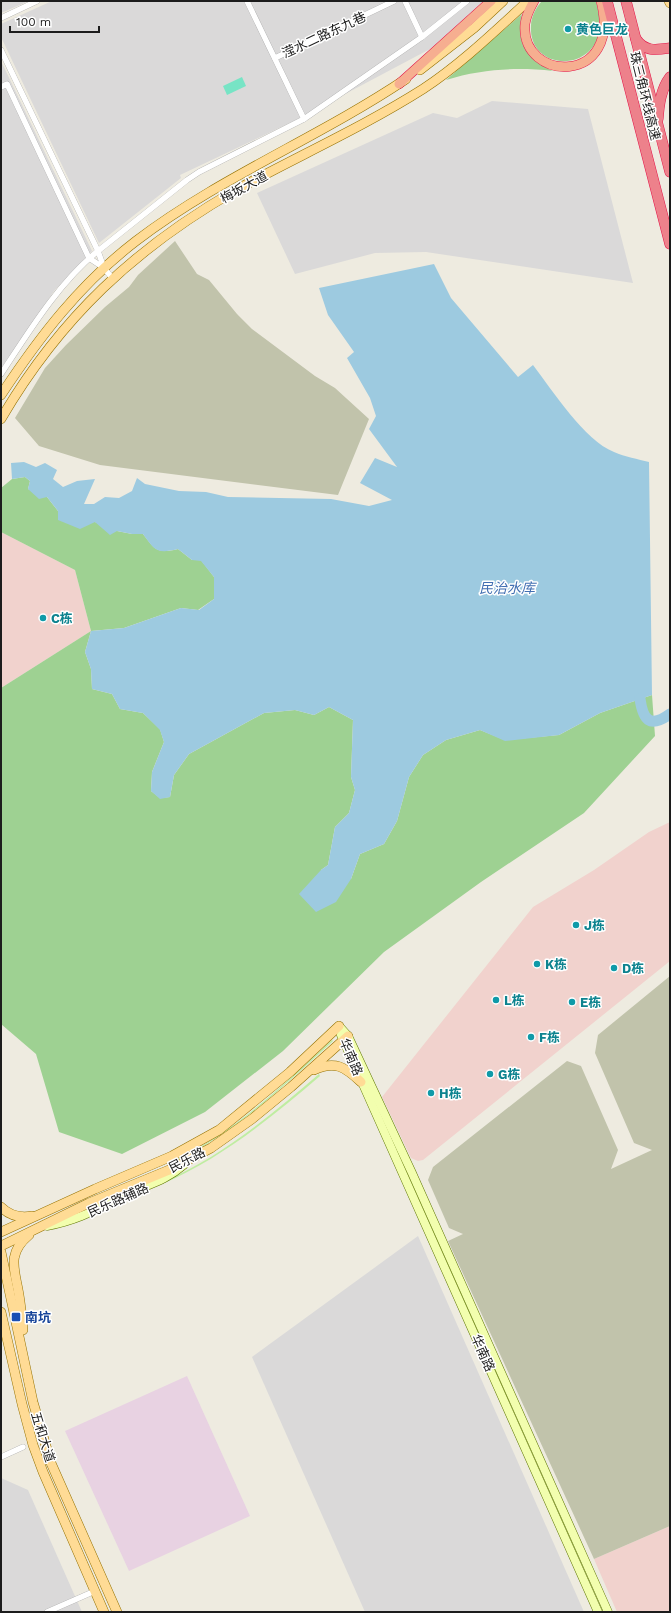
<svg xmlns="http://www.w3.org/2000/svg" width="671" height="1613" font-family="'Work Sans','Noto Sans SC',sans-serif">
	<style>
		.residential { fill: #dad9d9 }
		.commercial { fill: #f1d2cd }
		.industrial { fill: #e8d2e2 }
		.construction { fill: #c1c3ab }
		.grass { fill: #bfeda1 }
		.forest { fill: #9ed192 }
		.pitch { fill: #77e4c5 }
		.water { fill: #9dcae0 }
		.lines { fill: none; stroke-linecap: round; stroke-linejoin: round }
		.river { stroke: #9dcae0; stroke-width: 11 }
		.minor-casing { stroke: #a3a3a3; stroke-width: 6 }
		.secondary-casing { stroke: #5d7600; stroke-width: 9 }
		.primary-casing { stroke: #947100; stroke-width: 10 }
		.trunk-casing { stroke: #e31649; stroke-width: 10 }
		.motorway-casing { stroke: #e31649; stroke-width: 11 }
		.minor { stroke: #fff; stroke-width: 5.5 }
		.secondary { stroke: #f2feae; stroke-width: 8 }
		.primary { stroke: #ffdb95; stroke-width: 9 }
		.trunk { stroke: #f6ae90; stroke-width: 9 }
		.motorway { stroke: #ed818b; stroke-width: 10 }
		.culture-dot { fill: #0f9aa8; stroke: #fff; stroke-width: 1.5 }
		.transit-dot { fill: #1a4fb4; stroke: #fff; stroke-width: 1.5 }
		.labels { text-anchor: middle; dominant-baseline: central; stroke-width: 3; stroke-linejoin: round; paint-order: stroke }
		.culture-label { font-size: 13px; font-weight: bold; fill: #0d838f; stroke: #fff; text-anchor: start }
		.street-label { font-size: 13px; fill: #1c1c1c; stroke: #fff }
		.transit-label { font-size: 13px; font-weight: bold; fill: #164399; stroke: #fff; text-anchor: start }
		.water-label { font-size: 14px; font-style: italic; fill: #426fb2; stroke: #fff }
	</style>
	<rect width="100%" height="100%" fill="#eeebe0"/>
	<g class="residential">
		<path d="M1 1H29L1 13Z"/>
		<path d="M52 1H484L430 49 298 119 180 175 181 178 99 243 1 37V24Z"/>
		<path d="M1 61 92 251 54 291 1 369Z"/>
		<path d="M492 101 588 109 633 283 426 252 375 253 295 274 257 193 433 113 457 118Z"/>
		<path d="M418 1236 584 1612H365L252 1357Z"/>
		<path d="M1 1478 28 1490 82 1612H1Z"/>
	</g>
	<g class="commercial">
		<path d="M1 532 75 570 91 631 1 688Z"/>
		<path d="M670 822V961L423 1160 418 1161 411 1158 382 1097 533 907 594 870 649 832Z"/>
		<path d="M670 1526V1612H617L594 1559Z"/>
	</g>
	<path class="industrial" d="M187 1376 250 1516 129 1571 65 1431Z"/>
	<g class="construction">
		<path d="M175 241 197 274 209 280 237 314 252 329 315 376 335 388 369 419 338 495 100 465 39 446 15 418 45 368 66 345 105 307 129 287 138 275Z"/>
		<path d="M670 976V1526L594 1559 448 1241 463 1234 449 1228 428 1180 433 1167 567 1061 581 1066 618 1150 611 1169 652 1150 634 1143 595 1053 598 1035Z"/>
	</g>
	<g class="grass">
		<path d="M332 1040 333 1041C283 1087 233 1135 171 1163L170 1162C232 1135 283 1085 332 1040Z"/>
		<path d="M319 1074 320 1076C272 1117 221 1159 162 1184V1182C220 1158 271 1115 319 1074Z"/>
	</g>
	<g class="forest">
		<path d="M542 1H596C598 9 600 17 600 25 598 74 528 72 531 26 531 17 536 7 542 1Z"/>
		<path d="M522 14C515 42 527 60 553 71 516 67 482 69 446 80Z"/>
		<path d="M25 477 30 481 28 489 47 497 58 511 95 522 117 531 132 534H143C155 550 157 554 178 549L192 560H201L214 577V599L198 610 181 608 124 628 91 631 85 652 91 669 92 689 112 694 120 709 143 713 160 729 164 742 152 772 151 791 160 798 170 797 174 775 189 754 264 713 295 710 314 715 329 707 353 720 351 777 355 790 349 813 335 827 328 865 321 870 351 879 360 854 384 844 397 821 409 777 423 755 446 740 480 730 505 740 559 735 600 713 652 695 655 736 584 813 481 882 384 952 283 1051 205 1112 122 1154 59 1132 36 1054 1 1024V688L91 631 75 570 1 532V488L12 479Z"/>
	</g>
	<path class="pitch" d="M242 77 246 86 227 95 223 86Z"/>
	<path class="water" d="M434 264 451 298 518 377 533 365C553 391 584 440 614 452 625 457 638 459 649 462L652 695 600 713 559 735 505 741 480 730 446 740 423 755 409 777 397 821 384 844 360 854 351 879 336 902 316 912 299 894 321 870 328 865 335 827 349 813 355 790 351 777 353 720 329 707 314 715 295 710 264 713 189 754 174 775 170 797 160 799 151 791 152 772 164 742 160 730 143 713 120 709 112 694 92 689 91 669 85 652 91 631 124 628 181 608 199 610 214 599V577L201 561 192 560 178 549C157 554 155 551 143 534H132L117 531 110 535 95 522 80 529 58 520V511L47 497 39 499 28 489 30 481 25 477 12 479 11 463 24 462 36 467 45 463 57 470 53 479 63 487 77 481 95 479 84 504H94L105 497 119 498 132 491 137 478 145 484 179 491 206 492 228 497 331 499 369 506 392 500 360 483 375 458 397 467 369 429 376 416 370 398 347 358 354 352 328 315 319 288Z"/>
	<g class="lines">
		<path class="river" d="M640 699C643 719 649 729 670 714"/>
		<g class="minor-casing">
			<g id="minor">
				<path d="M247 1 304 119"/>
				<path d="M405 1 422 37"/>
				<path d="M1 18 37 1"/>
				<path d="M1 50 98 251 104 268 112 278"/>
				<path d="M275 58 394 1"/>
				<path d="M1 87 7 84 89 258 104 268"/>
				<path d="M1 374C28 333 59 282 98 251L187 180 199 172 304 119 422 37 467 1"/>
				<path d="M1 1457 23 1447"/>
				<path d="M47 1612 95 1591"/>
			</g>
		</g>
		<g class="secondary-casing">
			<g id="secondary">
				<path d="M339 1026 348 1036 412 1173 608 1612"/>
				<path d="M341 1035 598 1612"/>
				<path d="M47 1226C79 1220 97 1209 125 1195 149 1184 164 1182 185 1164"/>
			</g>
		</g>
		<g class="primary-casing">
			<g id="primary">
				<path d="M669 1 670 3"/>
				<path d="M420 70 474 28 503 1"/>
				<path d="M1 395C40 336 80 284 136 241 220 177 318 138 406 79"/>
				<path d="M1 419C60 318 135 248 236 190 298 156 363 127 423 89 461 64 494 32 528 1"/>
				<path d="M314 1070C335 1060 345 1067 361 1082"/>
				<path d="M1 1207C10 1216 21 1218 32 1216"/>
				<path d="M1 1232 95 1189 172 1156 219 1130 290 1072 339 1026"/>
				<path d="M1 1246 89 1203 169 1170 211 1148 252 1119 291 1087 348 1036"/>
				<path d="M1 1252 33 1402 51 1463 117 1612"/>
				<path d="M1 1312 22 1404 33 1445 43 1472 104 1612"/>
				<path d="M23 1330C22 1318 21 1307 19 1295 15 1270 6 1254 29 1235"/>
			</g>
		</g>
		<g class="trunk-casing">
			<g id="trunk">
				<path d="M534 1C530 8 526 16 525 24 520 83 623 86 601 1"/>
				<path d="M399 84 491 1"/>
			</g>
		</g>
		<g class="motorway-casing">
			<g id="motorway">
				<path d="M607 1 670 244"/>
				<path d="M626 1 670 172"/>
				<path d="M636 39C645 52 656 50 670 48"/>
				<path d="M658 119C659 104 661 89 670 77"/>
			</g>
		</g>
		<use href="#minor" class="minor"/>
		<use href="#secondary" class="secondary"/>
		<use href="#primary" class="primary"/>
		<use href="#trunk" class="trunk"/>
		<use href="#motorway" class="motorway"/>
	</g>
	<g class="culture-dot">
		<circle cx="568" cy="29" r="4"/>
		<circle cx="43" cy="618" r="4"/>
		<circle cx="576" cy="925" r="4"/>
		<circle cx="537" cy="964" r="4"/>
		<circle cx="614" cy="968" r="4"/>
		<circle cx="496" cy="1000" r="4"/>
		<circle cx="572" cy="1002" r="4"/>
		<circle cx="531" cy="1037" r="4"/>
		<circle cx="490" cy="1074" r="4"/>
		<circle cx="431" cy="1093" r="4"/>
	</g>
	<rect class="transit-dot" x="11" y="1312" width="10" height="10" rx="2"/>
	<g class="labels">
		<g class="culture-label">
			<text x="576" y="29">黄色巨龙</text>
			<text x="51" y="618">C栋</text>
			<text x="584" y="925">J栋</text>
			<text x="545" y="964">K栋</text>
			<text x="622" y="968">D栋</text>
			<text x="504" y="1000">L栋</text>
			<text x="580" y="1002">E栋</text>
			<text x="539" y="1037">F栋</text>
			<text x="498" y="1074">G栋</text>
			<text x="439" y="1093">H栋</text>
		</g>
		<g class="street-label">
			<text transform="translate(324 35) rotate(-25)">滢水二路东九巷</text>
			<text transform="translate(645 96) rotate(76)">珠三角环线高速</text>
			<text transform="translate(244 187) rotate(-29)">梅坂大道</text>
			<text transform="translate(351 1057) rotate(67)">华南路</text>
			<text transform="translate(187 1160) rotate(-27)">民乐路</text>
			<text transform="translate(118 1200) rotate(-24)">民乐路辅路</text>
			<text transform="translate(483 1353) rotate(66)">华南路</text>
			<text transform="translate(43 1437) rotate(73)">五和大道</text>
		</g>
		<g class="transit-label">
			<text x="25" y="1317">南坑</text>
		</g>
		<g class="water-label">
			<text x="507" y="588">民治水库</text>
		</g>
	</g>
	<rect width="671" height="1613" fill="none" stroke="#1c1c1c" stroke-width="4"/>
	<path d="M10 26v6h89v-6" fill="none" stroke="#1c1c1c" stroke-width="2"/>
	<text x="16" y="26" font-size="12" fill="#1c1c1c" stroke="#ffffff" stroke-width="3" paint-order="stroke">100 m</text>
</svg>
